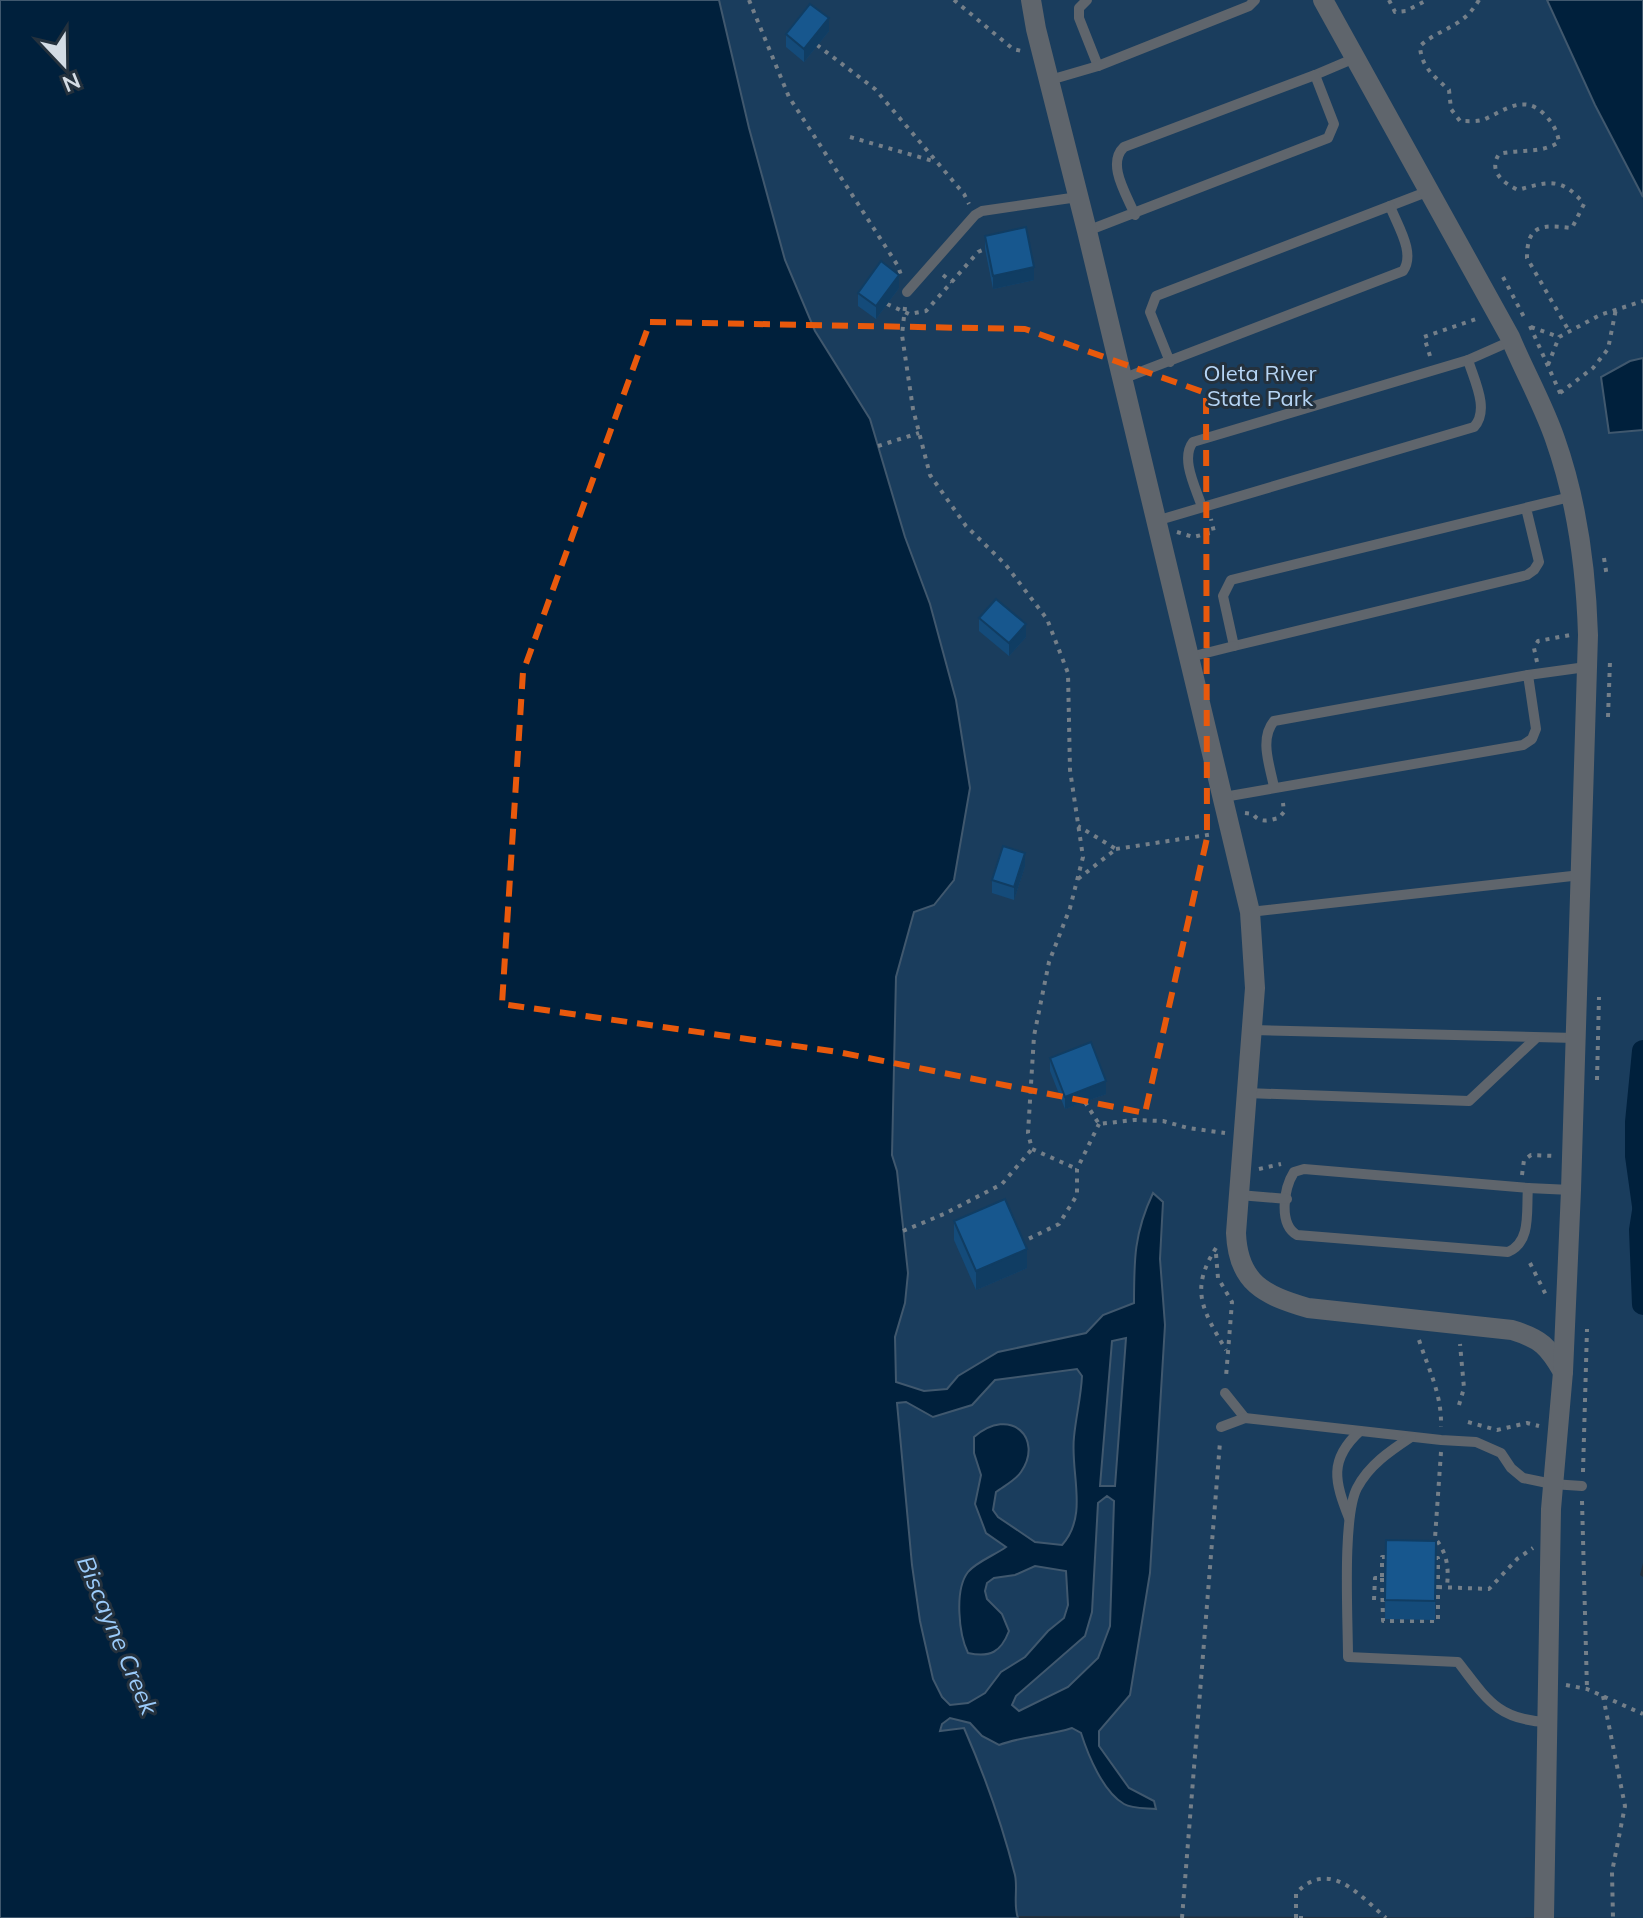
<svg xmlns="http://www.w3.org/2000/svg" width="1643" height="1918" font-family="Mulish,sans-serif">
	<style>
		.green { fill: #1a3d5d }
		.water { fill: #00203c; stroke: #40586e; stroke-width: 2; fill-rule: evenodd }
		.lines { fill: none; stroke-linecap: round; stroke-linejoin: round }
		.canal { stroke: #00203c; stroke-width: 22 }
		.path { stroke: #747f89; stroke-width: 4; stroke-dasharray: 4 6; stroke-linecap: butt }
		.lane { stroke: #5f656c; stroke-width: 10 }
		.street { stroke: #5f656c; stroke-width: 20 }
		.wall { fill: #144b7a }
		.shaded-wall { fill: #103d63 }
		.building { fill: #17578e; stroke: #103d63; stroke-width: 2 }
		.marked { fill: none; stroke: #e8590c; stroke-width: 6; stroke-dasharray: 16 10; stroke-linejoin: round }
		.labels { text-anchor: middle; dominant-baseline: central; stroke-width: 6; stroke-linejoin: round; paint-order: stroke }
		.park-label { font-size: 22px; fill: #b6d5f5; stroke: #24313d }
		.water-label { font-size: 24px; font-style: italic; fill: #9bcbfa; stroke: #24313d }
	</style>
	<rect width="100%" height="100%" fill="#24313d"/>
	<path class="green" d="M719 0H1643V1563L1640 1575 1643 1577V1918L1016 1916V1881L948 1732 940 1731 942 1697 933 1679 920 1621 912 1565 895 1383V1337L905 1303 908 1273 897 1172 892 1155 896 977 914 911 934 905 954 880 970 788 956 700 930 604 905 537 870 419 815 331 785 260 749 128Z"/>
	<g class="water">
		<path d="M0 0H719L749 128 785 260 815 331 870 419 905 537 930 604 956 700 970 788 954 880 934 905 914 912 896 977 892 1155 897 1171 908 1273 905 1303 895 1337 896 1382 924 1391 947 1389 958 1376 998 1352 1086 1333 1103 1315 1134 1303C1134 1260 1134 1233 1153 1193L1163 1202 1160 1259 1165 1325 1150 1573 1130 1695 1099 1731V1746L1129 1788 1154 1801 1156 1809C1147 1808 1132 1809 1124 1804 1103 1792 1088 1755 1081 1733L1072 1728C1048 1736 1023 1736 999 1745L982 1736 970 1723 950 1718 942 1724 940 1731 964 1728C985 1776 1002 1824 1015 1875 1018 1889 1013 1905 1018 1918H0ZM1126 1338 1115 1486H1100L1112 1341ZM1077 1369 1082 1376C1081 1397 1076 1416 1074 1437 1070 1473 1089 1515 1062 1545L1035 1542 998 1517 993 1510 996 1492C1004 1486 1016 1480 1021 1472 1044 1439 1011 1405 974 1437V1453L981 1475 975 1504 986 1533 1006 1547C995 1555 976 1562 968 1572 954 1590 959 1635 968 1653 990 1658 1001 1652 1009 1631L1002 1614 987 1599 985 1591 987 1583 994 1578 1015 1575 1035 1566 1066 1571 1068 1605 1064 1618 1048 1631 1025 1657 1001 1672 985 1693 968 1703 950 1705 942 1697 933 1679 920 1621 912 1565 897 1403 906 1402 933 1417 972 1405 995 1380ZM1107 1496 1114 1501 1110 1626 1098 1658 1068 1687 1019 1711 1012 1705 1016 1696 1085 1636 1092 1612 1098 1503Z"/>
		<path d="M1547 0H1643V197L1595 105Z"/>
		<path d="M1643 358V430L1609 433 1601 377 1630 361Z"/>
	</g>
	<g class="lines">
		<g class="canal">
			<path d="M1643 1051 1636 1122V1156L1643 1206"/>
			<path d="M1643 1211 1640 1230 1643 1304"/>
		</g>
		<g class="path">
			<path d="M749 0 789 97 898 266 901 275"/>
			<path d="M954 0 1013 49 1022 51"/>
			<path d="M1389 0 1395 12 1406 11 1427 0"/>
			<path d="M1479 0C1462 29 1441 27 1420 46 1421 67 1434 76 1449 90L1451 109 1460 121C1468 121 1478 122 1485 119 1505 110 1524 94 1544 114 1552 122 1557 130 1559 142 1541 154 1520 149 1499 154 1488 171 1503 183 1518 190 1549 181 1562 177 1584 204L1572 228C1543 225 1527 223 1527 258L1569 331"/>
			<path d="M817 45 875 89 964 194 969 204"/>
			<path d="M850 137 933 161"/>
			<path d="M943 275 952 282"/>
			<path d="M1503 277 1525 319"/>
			<path d="M887 304 909 314 926 311 978 252 985 249"/>
			<path d="M905 307 902 335 913 409 930 475 966 526 1005 564 1047 619 1068 673 1070 770 1083 857 1070 908 1049 962 1034 1036 1028 1133 1032 1149 1077 1169"/>
			<path d="M1530 326 1561 395"/>
			<path d="M1531 327 1559 337"/>
			<path d="M1430 356 1424 337 1476 319"/>
			<path d="M1548 365 1559 337 1600 315 1643 301"/>
			<path d="M1560 393 1593 368 1608 349 1616 309"/>
			<path d="M878 446 919 433"/>
			<path d="M1177 532 1193 537 1214 532 1211 519"/>
			<path d="M1604 558 1607 577"/>
			<path d="M1537 662 1534 648 1538 641 1570 635"/>
			<path d="M1608 717 1610 661"/>
			<path d="M1245 813 1253 814C1260 824 1269 820 1279 818L1284 812 1283 803"/>
			<path d="M1116 849 1214 834"/>
			<path d="M1078 879 1116 849 1078 826"/>
			<path d="M1597 1080 1599 997"/>
			<path d="M1085 1102 1099 1124 1134 1120 1163 1121 1188 1128 1225 1133"/>
			<path d="M1259 1169 1281 1164"/>
			<path d="M1522 1175 1524 1160 1531 1155 1555 1156"/>
			<path d="M903 1231 944 1214 1002 1184 1032 1149"/>
			<path d="M1020 1243 1059 1224 1077 1195V1169L1099 1124"/>
			<path d="M1216 1248C1189 1290 1203 1311 1226 1350"/>
			<path d="M1216 1254 1218 1278 1232 1302 1226 1377"/>
			<path d="M1530 1263 1546 1295"/>
			<path d="M1419 1340C1429 1371 1442 1394 1441 1427"/>
			<path d="M1459 1405 1464 1388 1460 1344"/>
			<path d="M1468 1422 1497 1430 1527 1423 1539 1426"/>
			<path d="M1441 1452 1435 1538C1447 1553 1449 1567 1447 1586"/>
			<path d="M1583 1472 1587 1329"/>
			<path d="M1582 1501 1587 1689"/>
			<path d="M1382 1578 1383 1621H1438V1558H1431"/>
			<path d="M1438 1587 1489 1589 1517 1559 1533 1548"/>
			<path d="M1374 1600 1375 1578H1382V1557H1390"/>
			<path d="M1566 1685 1587 1689 1643 1714"/>
			<path d="M1603 1696 1625 1806 1612 1872 1613 1918"/>
			<path d="M1182 1918 1220 1442"/>
			<path d="M1296 1918V1893C1330 1858 1359 1895 1386 1918"/>
			<path d="M1299 1918H1304"/>
		</g>
		<g class="lane">
			<path d="M1087 0 1079 8V18L1098 66"/>
			<path d="M1315 75 1355 58"/>
			<path d="M1050 80 1098 66 1249 6 1255 0"/>
			<path d="M1390 206 1429 191"/>
			<path d="M1087 231 1328 138 1334 124 1315 75 1124 147C1106 164 1127 195 1135 215"/>
			<path d="M907 292 975 215 982 211 1078 197"/>
			<path d="M1468 360 1511 341"/>
			<path d="M1122 379 1403 271C1416 253 1397 225 1390 206L1156 296 1150 312 1170 362"/>
			<path d="M1526 508 1539 562 1534 570 1527 575 1234 646 1223 596 1231 580 1570 497"/>
			<path d="M1156 521 1474 427C1490 410 1474 380 1468 360L1193 442C1180 459 1196 488 1202 507"/>
			<path d="M1190 657 1234 646"/>
			<path d="M1528 675 1586 667"/>
			<path d="M1224 797 1523 745 1532 739 1536 729 1528 675 1274 721C1259 739 1270 766 1274 787"/>
			<path d="M1250 912 1581 875"/>
			<path d="M1253 1030 1576 1038"/>
			<path d="M1247 1093 1469 1101 1535 1039"/>
			<path d="M1304 1169 1528 1188C1526 1210 1532 1242 1508 1252L1297 1235C1278 1224 1284 1188 1294 1172Z"/>
			<path d="M1528 1188 1571 1190"/>
			<path d="M1239 1195 1287 1199"/>
			<path d="M1225 1393 1245 1418"/>
			<path d="M1221 1427 1245 1418 1441 1440 1476 1442 1501 1453 1511 1468 1523 1478 1552 1484 1582 1486"/>
			<path d="M1411 1437C1390 1451 1369 1465 1357 1488 1342 1517 1348 1620 1348 1657L1458 1662C1486 1698 1497 1720 1547 1722"/>
			<path d="M1349 1518C1335 1482 1328 1460 1360 1431"/>
		</g>
		<g class="street">
			<path d="M1031 0 1036 29 1087 231 1250 912 1255 988 1236 1233C1238 1283 1264 1295 1308 1308L1512 1330C1541 1339 1548 1346 1563 1372"/>
			<path d="M1323 0 1510 337C1524 371 1543 404 1555 439 1577 501 1586 569 1588 635L1571 1190 1563 1372 1551 1509 1544 1918"/>
		</g>
	</g>
	<g class="wall">
		<path d="M829 31 804 62 786 47V34Z"/>
		<path d="M985 236 1034 280 993 289 985 249Z"/>
		<path d="M899 288 876 319 858 306V293Z"/>
		<path d="M979 618 1026 637 1009 656 979 631Z"/>
		<path d="M1025 866 1014 900 992 893V880Z"/>
		<path d="M1050 1058 1106 1094 1065 1109 1050 1071Z"/>
		<path d="M954 1221 1027 1268 976 1290 954 1240Z"/>
		<path d="M1386 1540 1436 1541 1435 1620 1385 1619Z"/>
	</g>
	<g class="shaded-wall">
		<path d="M829 18V31L804 62V49Z"/>
		<path d="M1034 267V280L993 289V276Z"/>
		<path d="M899 275V288L876 319V306Z"/>
		<path d="M1026 624V637L1009 656V643Z"/>
		<path d="M1025 853V866L1014 900V887Z"/>
		<path d="M1106 1081V1094L1065 1109V1097Z"/>
		<path d="M1027 1249V1268L976 1290V1271Z"/>
	</g>
	<g class="building">
		<path d="M810 4 829 18 804 49 786 34Z"/>
		<path d="M1026 227 1034 267 993 276 985 236Z"/>
		<path d="M881 261 899 275 876 306 858 293Z"/>
		<path d="M996 599 1026 624 1009 643 979 618Z"/>
		<path d="M1003 846 1025 853 1014 887 992 880Z"/>
		<path d="M1091 1042 1106 1081 1065 1097 1050 1058Z"/>
		<path d="M1005 1199 1027 1249 976 1271 954 1221Z"/>
		<path d="M1386 1540 1436 1541 1435 1601 1385 1600Z"/>
	</g>
	<path class="marked" d="M650 322 1025 329 1206 393 1207 838 1145 1113 838 1052 502 1004 523 672Z"/>
	<g class="labels">
		<g class="park-label">
			<text x="1260" y="373">Oleta River<tspan x="1260" dy="25">State Park</tspan></text>
		</g>
		<g class="water-label">
			<text transform="translate(118 1635) rotate(67)">Biscayne Creek</text>
		</g>
	</g>
	<g transform="translate(64 64) rotate(158)" stroke="#24313d" stroke-width="6" paint-order="stroke">
	<path d="M0-6L14 30L0 20L-14 30Z" fill="#d4dce4"/>
	<text y="-12" font-size="22" font-weight="bold" text-anchor="middle" fill="#d4dce4">N</text>
	</g>
</svg>
